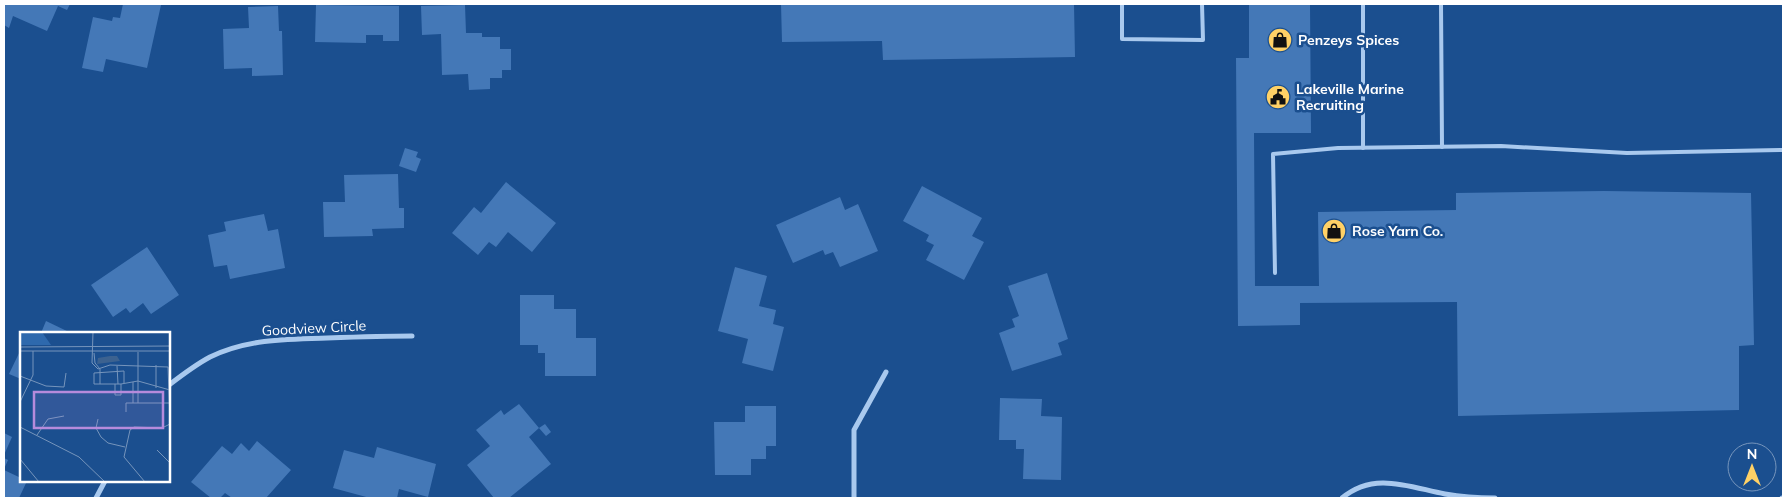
<svg xmlns="http://www.w3.org/2000/svg" width="1787" height="502" font-family="Mulish,sans-serif">
	<style>
		.building { fill: #4478b7 }
		.lines { fill: none; stroke-linecap: round; stroke-linejoin: round }
		.lane { stroke: #a9c9ee; stroke-width: 4 }
		.street { stroke: #a9c9ee; stroke-width: 5 }
		.labels { text-anchor: middle; dominant-baseline: central; stroke-width: 5; stroke-linejoin: round; paint-order: stroke }
		.poi-label { font-size: 14px; font-weight: bold; fill: #fff; stroke: #1b4f8f; text-anchor: start }
		.street-label { font-size: 14px; fill: #fff; stroke: #1b4f8f }
		.inset-road { fill: none; stroke: #7695bc; stroke-width: 1 }
		.view { fill: #b68bdc; fill-opacity: 0.15; stroke: #b68bdc; stroke-width: 2.5 }
		.inset-edge { fill: none; stroke: #fff; stroke-width: 2.5 }
	</style>
	<rect width="100%" height="100%" fill="#1b4f8f"/>
	<g class="building">
		<path d="M4 4H70L67 10 58 6 47 31 13 16 9 28 4 25Z"/>
		<path d="M123 4 161 5 147 68 106 59 103 72 82 68 93 17 112 21 113 17 120 18Z"/>
		<path d="M781 4H1074L1075 57 883 60 882 41 782 42Z"/>
		<path d="M1249 4H1310L1311 133H1254L1255 286H1319L1318 212 1456 210V193L1604 191 1751 193 1754 345 1739 346V410L1458 416 1457 302 1300 303V325L1238 326 1236 58H1249Z"/>
		<path d="M316 5 399 6V41H383V35H366V43L315 42Z"/>
		<path d="M465 5 466 33H482V37H500V49H511V70H502V78H490V89L469 90 468 74 442 75 441 34 422 35 421 6Z"/>
		<path d="M278 6 279 31H282L283 75 252 76V68L224 69 223 29 249 28 248 7Z"/>
		<path d="M405 148 418 152 416 157 421 159 416 172 399 166Z"/>
		<path d="M398 174 399 208H404V228L372 229 373 236 324 237 323 202H345L344 175Z"/>
		<path d="M506 182 556 223 532 252 508 232 496 247 489 242 478 255 452 233 474 207 481 213Z"/>
		<path d="M922 186 982 218 972 236 984 242 964 280 926 260 934 245 926 241 929 235 903 221Z"/>
		<path d="M840 197 845 210 858 204 878 251 840 267 833 252 825 255 823 250 793 263 776 225Z"/>
		<path d="M264 214 268 231 278 229 285 268 230 279 227 265 214 267 208 235 226 231 224 222Z"/>
		<path d="M147 247 179 295 151 314 143 303 130 313 126 308 113 317 91 285Z"/>
		<path d="M735 267 767 276 759 306 776 310 773 324 784 327 773 371 742 363 748 339 718 331Z"/>
		<path d="M1047 273 1068 339 1058 343 1062 355 1012 371 999 333 1015 327 1012 319 1019 316 1008 286Z"/>
		<path d="M520 295H554V309H576V338H596V376H545V353H538V345H520Z"/>
		<path d="M46 321 71 333H41Z"/>
		<path d="M21 349V379L9 374Z"/>
		<path d="M1000 398 1042 399 1041 416 1062 417 1061 480 1023 479 1024 449H1016V440H999Z"/>
		<path d="M519 404 539 428 529 437 551 464 509 498H494L467 465 490 446 476 430 501 410 504 415Z"/>
		<path d="M745 406H776V446H766V459H751V475H715L714 422H745Z"/>
		<path d="M545 424 551 432 546 436 539 428Z"/>
		<path d="M4 433 12 437 4 455Z"/>
		<path d="M257 441 291 470 266 498H232L225 493 220 498H211L191 482 222 446 232 454 241 443 249 451Z"/>
		<path d="M377 447 436 464 428 497 399 489 397 498H370L333 488 344 450 374 458Z"/>
		<path d="M4 458 8 460 4 469Z"/>
		<path d="M4 470 21 478V481H27L19 498H4Z"/>
	</g>
	<g class="lines">
		<g class="lane">
			<path d="M1122 4V39L1203 40 1202 4"/>
			<path d="M1363 4V148"/>
			<path d="M1441 4 1442 147"/>
			<path d="M1275 273 1273 154 1338 148 1501 146 1627 153 1783 150"/>
		</g>
		<g class="street">
			<path d="M169 385C182 375 195 365 210 357 247 339 287 339 327 338 355 337 383 336 412 336"/>
			<path d="M96 498 105 481"/>
			<path d="M854 498V430L886 372"/>
			<path d="M1342 498C1374 471 1409 487 1445 494 1462 497 1478 498 1495 498"/>
			<path d="M1782 498H1783"/>
		</g>
	</g>
	<defs>
		<g id="shop-disc" transform="scale(1.25)"><circle r="9.5" fill="#ffd166" stroke="#1b4f8f"/><path d="M-5-2.5h2.3a2.7 3.5 0 0 1 5.4 0H5L5.5 6h-11ZM-1.5-2.5h3a1.5 2.3 0 0 0-3 0Z" fill="#111"/></g>
		<g id="civic-disc" transform="scale(1.25)"><circle r="9.5" fill="#ffd166" stroke="#1b4f8f"/><path d="M-.6-6.5H3V-4.5H.6V-3L4-1V1h2V6H-6V1h2V-1L-.6-3ZM-1.2 2.5V6h2.4V2.5Z" fill="#111"/></g>
	</defs>
	<g fill-rule="evenodd">
		<use href="#shop-disc" x="1280" y="40"/>
		<use href="#civic-disc" x="1278" y="97"/>
		<use href="#shop-disc" x="1334" y="231"/>
	</g>
	<g class="labels">
		<g class="poi-label">
			<text x="1298" y="40">Penzeys Spices</text>
			<text x="1296" y="89">Lakeville Marine<tspan x="1296" dy="16">Recruiting</tspan></text>
			<text x="1352" y="231">Rose Yarn Co.</text>
		</g>
		<g class="street-label">
			<text transform="translate(314 328) rotate(-3)">Goodview Circle</text>
		</g>
	</g>
	<g transform="translate(20 332)">
		<rect width="150" height="150" fill="#1b4f8f"/>
		<path d="M0 0H22L31 13H0Z" fill="#2e69ad"/>
		<path d="M90 24H97L100 29 77 32 78 26Z" fill="#3c6290"/>
		<path class="inset-road" d="M73 0 72 31 78 37 90 33 148 35 150 88M0 15 150 14M0 19H150M118 20V71M74 21 75 31 80 37V52M136 33V56M97 34 98 52M0 44 26 54 44 55 46 41M113 50V71M104 51V39L74 41V52H101L118 49 150 58M95 52V63H101V52M0 70 13 43V19M106 80V71H149M78 87 76 96 81 105 88 111 105 115M0 95 59 125 85 150M17 103 28 87 44 84M137 118 150 131M0 127 19 150M125 150 104 125 110 98 114 95 142 96 150 92"/>
		<path class="view" d="M14 60H143V96H14Z"/>
		<rect width="150" height="150" class="inset-edge"/>
	</g>
	<rect width="1787" height="502" fill="none" stroke="#ffffff" stroke-width="10"/>
	<g transform="translate(1752 467)"><circle r="24" fill="#1b4f8f" stroke="#7695bc"/>
	<path d="M0-4L9 19L0 12L-9 19Z" fill="#ffd166"/>
	<text y="-8" font-size="14" font-weight="bold" text-anchor="middle" fill="#ffffff">N</text>
	</g>
</svg>
